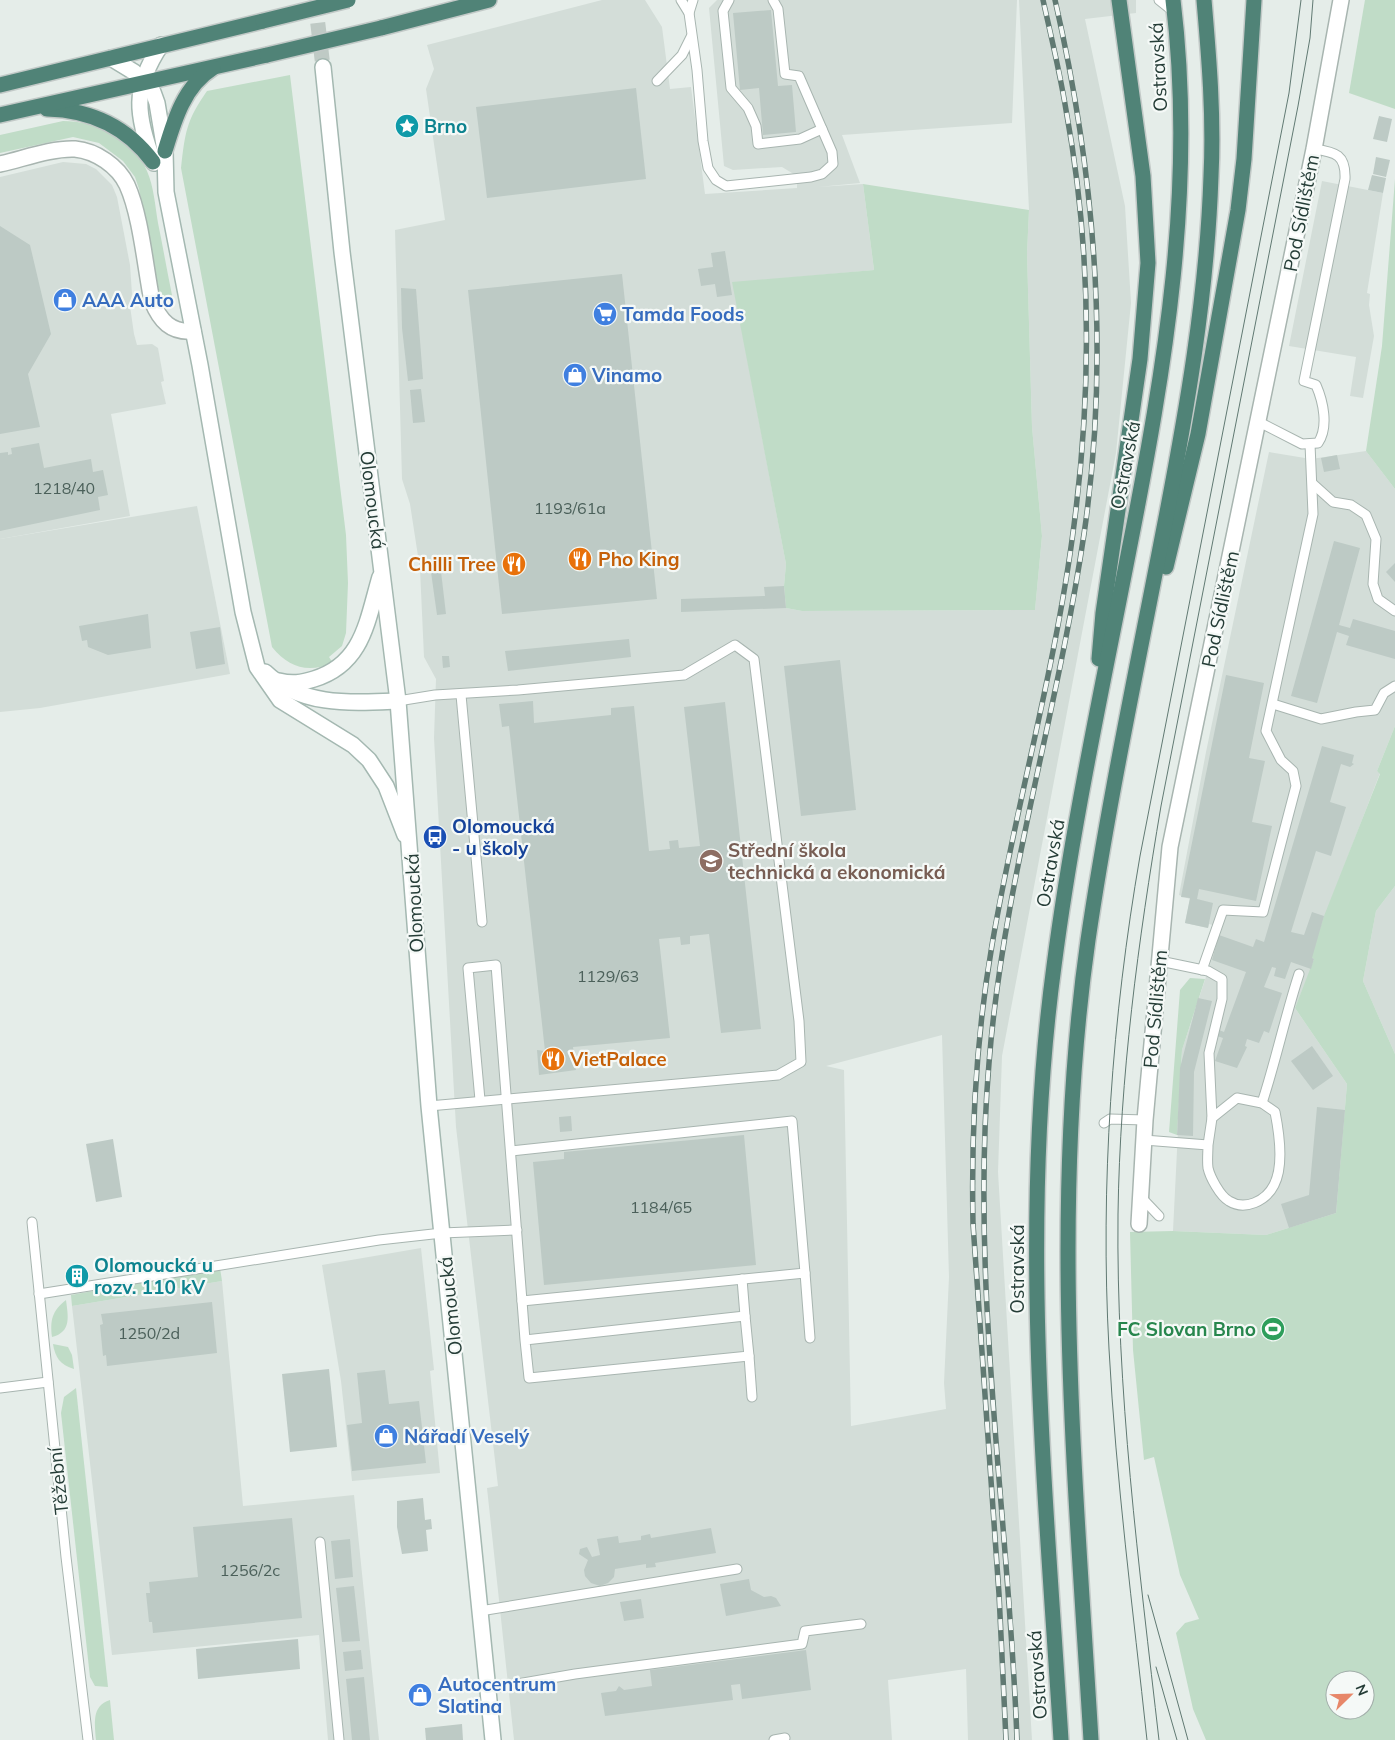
<svg xmlns="http://www.w3.org/2000/svg" width="1395" height="1740" font-family="Mulish,sans-serif">
	<style>
		.built { fill: #d3ddd8; fill-rule: evenodd }
		.green { fill: #c0dcc7; fill-rule: evenodd }
		.building { fill: #bdcac5 }
		.lines { fill: none; stroke-linecap: round; stroke-linejoin: round }
		.secondary-tunnel { stroke: #bfcac5; stroke-width: 15; stroke-dasharray: 15 8; stroke-linecap: butt }
		.service-casing { stroke: #a8b5b0; stroke-width: 11 }
		.minor-casing { stroke: #a8b5b0; stroke-width: 18 }
		.secondary-casing { stroke: #a4b8b1; stroke-width: 18 }
		.trunk-casing { stroke: #c2c9c7; stroke-width: 18 }
		.service { stroke: #fff; stroke-width: 9 }
		.minor { stroke: #fff; stroke-width: 15 }
		.secondary { stroke: #fff; stroke-width: 15 }
		.trunk { stroke: #508377; stroke-width: 15 }
		.tram { stroke: #607972; stroke-width: 1 }
		.rail-casing { stroke: #607972; stroke-width: 5.5 }
		.rail { stroke: #f5f9f7; stroke-width: 4; stroke-dasharray: 11; stroke-linecap: butt }
		.trunk-bridge-casing { stroke: #c2c9c7; stroke-width: 18; stroke-linecap: butt }
		.trunk-bridge { stroke: #508377; stroke-width: 15 }
		.labels { text-anchor: middle; dominant-baseline: central; stroke-width: 4.5; stroke-linejoin: round; paint-order: stroke }
		.number-label { font-size: 16px; fill: #4b605a }
		.street-label { font-size: 19px; fill: #253d37; stroke: #f5f9f7 }
		.culture-label { font-size: 19px; font-weight: bold; fill: #0d838f; stroke: #f5f9f7; text-anchor: start }
		.shop-label { font-size: 19px; font-weight: bold; fill: #366cbe; stroke: #f5f9f7; text-anchor: start }
		.food-label { font-size: 19px; font-weight: bold; fill: #c56008; stroke: #f5f9f7; text-anchor: start }
		.transit-label { font-size: 19px; font-weight: bold; fill: #164399; stroke: #f5f9f7; text-anchor: start }
		.education-label { font-size: 19px; font-weight: bold; fill: #785e54; stroke: #f5f9f7; text-anchor: start }
		.leisure-label { font-size: 19px; font-weight: bold; fill: #27864d; stroke: #f5f9f7; text-anchor: end }
	</style>
	<rect width="100%" height="100%" fill="#e5ede9"/>
	<g class="built">
		<path d="M602 0H645L662 27 670 89 691 87 705 194 797 188V176L782 167 733 170 724 166 709 8 717 0H1017L1012 123 842 135 860 183 818 187 863 184 874 270 733 283 786 564 784 586 786 608 802 611 1035 610 1042 536 1032 427 1027 254 1029 210 1019 0H1136V13L1085 19 1125 206 1131 303 1116 453 1002 1056 998 1172 1032 1740H968L966 1669 888 1680 892 1740H514L487 1488 498 1486 456 1127 434 738 436 679 424 657 420 569 410 504 402 479 395 230 445 220 426 89 434 69 427 45ZM942 1035 949 1277 944 1383 946 1409 851 1426 844 1070 826 1066Z"/>
		<path d="M63 162 86 164 96 169 112 185 117 197 130 265 132 294 130 306 134 334 137 345 152 344 158 348 164 381 161 382 166 404 111 414 130 516 0 539V177Z"/>
		<path d="M1322 181 1383 193 1367 293 1370 294 1369 305 1374 336 1363 398 1350 396 1356 357 1289 346Z"/>
		<path d="M1366 451 1395 489V726L1377 771 1380 773 1325 916 1311 969 1295 1008 1347 1084 1336 1213 1266 1235 1173 1231 1182 1050 1222 928 1209 924 1208 928 1185 923 1190 899 1179 895 1206 752 1269 452 1311 459Z"/>
		<path d="M197 506 230 674 40 708 0 712V539Z"/>
		<path d="M1395 886V1054L1363 981 1376 911Z"/>
		<path d="M421 1248 434 1370 430 1371 440 1473 352 1481 341 1381 322 1265Z"/>
		<path d="M222 1281 243 1506 354 1495 379 1740H328L319 1635 112 1655 72 1306Z"/>
	</g>
	<g class="green">
		<path d="M1365 0H1395V109L1349 93Z"/>
		<path d="M290 75 346 535 348 583 346 633 342 646 329 657 333 663C308 673 289 668 272 647L181 168C185 133 186 121 207 91Z"/>
		<path d="M63 121C96 121 133 137 147 171 154 187 155 206 158 223 163 247 167 271 172 295L170 298 163 299 160 297 139 189 135 177 123 161 99 143 73 137 0 153V135Z"/>
		<path d="M1395 179V489L1366 451 1382 346Z"/>
		<path d="M863 184 1029 210 1027 254 1032 427 1042 536 1035 610 802 611 786 608 784 586 786 564 732 282 874 270Z"/>
		<path d="M1395 726V886L1376 911 1363 981 1395 1054V1740H1206L1193 1709 1176 1633 1185 1623 1199 1619 1180 1575 1154 1457 1144 1460 1133 1350 1130 1232 1173 1231 1266 1235 1336 1213 1347 1084 1295 1008 1314 959 1311 958 1324 916 1380 774 1377 771ZM1335 1680H1365V1710H1335Z"/>
		<path d="M1190 978 1205 979 1182 1050 1177 1135 1169 1132 1180 990Z"/>
		<path d="M220 1268 222 1281 72 1306 71 1295Z"/>
		<path d="M66 1300C68 1316 72 1332 52 1337 50 1320 52 1311 66 1300Z"/>
		<path d="M53 1344 68 1347 72 1355 74 1369C60 1365 55 1357 53 1344Z"/>
		<path d="M76 1388 108 1687 95 1686 90 1677 61 1413 64 1397Z"/>
		<path d="M110 1700 114 1740H96C95 1724 91 1706 110 1700Z"/>
	</g>
	<g class="building">
		<path d="M771 10 778 86 792 85 796 132 763 135 759 88 740 90 733 13Z"/>
		<path d="M636 88 646 179 487 198 476 107Z"/>
		<path d="M1379 116 1392 119 1387 142 1373 139Z"/>
		<path d="M1376 157 1390 160 1386 177 1373 174Z"/>
		<path d="M1372 175 1386 178 1383 193 1368 190Z"/>
		<path d="M0 226 30 245 51 334 28 374 40 427 0 434Z"/>
		<path d="M725 251 732 295 717 297 715 284 701 286 698 269 713 267 711 253Z"/>
		<path d="M622 274 657 599 502 614 468 290Z"/>
		<path d="M401 288 416 289 423 379 408 381 402 328Z"/>
		<path d="M421 389 425 422 413 423 410 390Z"/>
		<path d="M39 443 44 468 91 459 93 472 103 470 108 495 98 497 100 510 0 531V453L8 452V455L12 454 11 448Z"/>
		<path d="M1337 455 1340 469 1324 472 1321 458Z"/>
		<path d="M1334 541 1360 548 1339 625 1350 628 1353 619 1395 631V659L1346 645 1349 636 1337 632 1317 703 1291 696Z"/>
		<path d="M440 563 446 614 437 615 430 565Z"/>
		<path d="M1395 563V582L1386 572Z"/>
		<path d="M784 586 786 608 681 612V599L765 596 764 587Z"/>
		<path d="M148 614 151 648 108 655 88 647 87 640 82 641 79 626Z"/>
		<path d="M220 627 225 664 196 669 190 632Z"/>
		<path d="M629 639 631 657 508 671 505 651Z"/>
		<path d="M442 656H449L450 667 443 668Z"/>
		<path d="M840 660 856 810 801 816 784 666Z"/>
		<path d="M1226 675 1264 683 1249 758 1265 761 1252 822 1272 826 1256 901 1199 889 1197 899 1213 903 1208 928 1185 923 1190 898 1181 897Z"/>
		<path d="M533 701 534 723 611 715V708L634 706 649 851 670 849 669 841 678 840 679 848 700 846 684 707 725 702 761 1029 721 1033 709 934 690 936V944L681 945 680 937 659 939 670 1038 573 1047 576 1070 539 1075 537 1050 545 1051 509 726 502 727 499 704Z"/>
		<path d="M1322 746 1354 755 1352 763 1354 764 1350 767 1341 764 1330 802 1346 807 1331 856 1316 851 1291 932 1304 935 1312 912 1324 916 1312 958 1314 959 1311 969 1291 962 1285 979 1274 976 1276 968 1272 967 1264 987 1282 993 1269 1033 1264 1031 1259 1043 1247 1039 1245 1046 1247 1047 1237 1068 1215 1061 1223 1038 1217 1036 1219 1030 1224 1032 1246 972 1212 960 1219 935 1253 947 1256 939 1264 942Z"/>
		<path d="M1198 998 1212 1001 1194 1072 1193 1136 1177 1135 1180 1068Z"/>
		<path d="M1312 1046 1333 1076 1313 1090 1291 1061Z"/>
		<path d="M1317 1107 1345 1110 1336 1213 1289 1228 1281 1204 1309 1195Z"/>
		<path d="M571 1116 572 1131 560 1132 559 1117Z"/>
		<path d="M744 1135 756 1265 544 1285 533 1162 564 1159V1152Z"/>
		<path d="M113 1139 122 1197 96 1202 86 1144Z"/>
		<path d="M82 1272 83 1278 72 1281 71 1274Z"/>
		<path d="M212 1302 217 1353 107 1366 106 1355 103 1356 100 1325 103 1324 101 1314Z"/>
		<path d="M329 1369 337 1447 290 1452 282 1374Z"/>
		<path d="M385 1370 389 1404 419 1401 426 1463 352 1471 347 1425 362 1423 357 1373Z"/>
		<path d="M423 1498 425 1520 431 1519 432 1529 426 1530 428 1551 402 1554 397 1527V1501Z"/>
		<path d="M292 1518 302 1618 153 1633 152 1622H149L146 1593H150L149 1582 198 1577 193 1527Z"/>
		<path d="M711 1528 716 1553 655 1563 656 1567 646 1568V1564L615 1569 614 1577 608 1583 600 1586 591 1583 585 1576 584 1570 588 1560 579 1554 580 1549 587 1547 592 1557 600 1555 597 1539 618 1536 619 1543 641 1540V1536L650 1534 651 1538Z"/>
		<path d="M350 1539 353 1577 335 1579 331 1541Z"/>
		<path d="M749 1579 751 1590 764 1597 771 1596 776 1598 781 1606 726 1616 720 1584Z"/>
		<path d="M354 1586 360 1641 342 1642 336 1588Z"/>
		<path d="M641 1599 644 1618 624 1621 620 1602Z"/>
		<path d="M298 1639 300 1669 198 1679 196 1649Z"/>
		<path d="M361 1650 363 1669 345 1671 343 1652Z"/>
		<path d="M806 1650 811 1690 742 1699 740 1684 731 1685 733 1700 605 1716 601 1693 616 1691 619 1686 624 1690 652 1686 650 1670Z"/>
		<path d="M364 1677 370 1740H352L346 1679Z"/>
		<path d="M462 1724 463 1740H426L425 1728Z"/>
	</g>
	<g class="lines">
		<path class="secondary-tunnel" d="M315 0 323 67"/>
		<g class="service-casing">
			<g id="service">
				<path d="M681 0 689 13 697 70 703 141 708 168 716 180 726 186 811 177 822 174 833 164 832 152 799 76 785 74 778 9 773 0"/>
				<path d="M729 0 723 11 731 88 748 108 756 126 758 144 800 139 822 129"/>
				<path d="M1159 0 1174 12"/>
				<path d="M689 13 693 0"/>
				<path d="M657 81 682 55 691 37"/>
				<path d="M1259 422 1302 444 1318 443C1329 427 1323 401 1316 385L1304 381 1345 179C1346 155 1336 152 1314 149"/>
				<path d="M1313 484 1333 502 1351 505 1366 515 1376 539 1373 584 1378 599 1395 611"/>
				<path d="M461 695 482 922"/>
				<path d="M398 701 435 695 518 690 684 675 735 645 754 659 799 1021 801 1062 778 1075 429 1106"/>
				<path d="M1273 704 1321 719 1356 712 1375 710 1384 693 1395 686"/>
				<path d="M1160 961 1208 971 1222 979V999L1209 1053 1212 1118"/>
				<path d="M1202 970 1223 910 1263 912 1296 786 1293 771 1281 760 1266 731 1313 514 1310 444"/>
				<path d="M480 1100 468 968 496 965 525 1340 745 1316 749 1356 529 1378 525 1340"/>
				<path d="M1262 1103C1276 1060 1285 1017 1299 974"/>
				<path d="M1104 1123 1110 1119 1145 1120"/>
				<path d="M1144 1140 1208 1145C1208 1152 1207 1161 1208 1168 1210 1177 1220 1196 1229 1201 1245 1211 1266 1201 1274 1185 1284 1166 1279 1132 1275 1112L1262 1103 1237 1098 1212 1118 1208 1145"/>
				<path d="M511 1151 792 1121 805 1273 522 1301"/>
				<path d="M1140 1196 1159 1216"/>
				<path d="M32 1222 66 1557 88 1740"/>
				<path d="M805 1273 810 1338"/>
				<path d="M742 1279 745 1316"/>
				<path d="M39 1294 379 1240 442 1233 517 1230"/>
				<path d="M749 1356 752 1397"/>
				<path d="M0 1388 48 1382"/>
				<path d="M320 1542 339 1740"/>
				<path d="M480 1611 737 1569"/>
				<path d="M488 1689 575 1674 802 1644 805 1631 861 1624"/>
				<path d="M774 1740 785 1738"/>
			</g>
		</g>
		<g class="minor-casing">
			<g id="minor">
				<path d="M0 164C23 159 51 148 75 149 96 151 118 166 127 185 141 216 145 266 152 301 160 321 171 333 193 331"/>
				<path d="M1139 1224 1145 1120 1170 847 1314 149 1341 0"/>
			</g>
		</g>
		<g class="secondary-casing">
			<g id="secondary">
				<path d="M111 58 134 72 153 92 157 103 165 151 166 192 200 365 243 612 257 667 280 700 353 745 369 760 386 786 405 835"/>
				<path d="M323 67 342 252 398 701 429 1106 493 1740"/>
				<path d="M154 163C136 116 132 88 161 45"/>
				<path d="M265 672C301 707 352 703 398 701"/>
				<path d="M279 681C292 684 301 683 314 679 363 664 367 621 380 577"/>
			</g>
		</g>
		<g class="trunk-casing">
			<g id="trunk">
				<path d="M381 28 489 0"/>
				<path d="M0 85 263 21"/>
				<path d="M47 109C91 110 127 127 153 162"/>
				<path d="M0 115 267 55"/>
				<path d="M165 151C174 121 184 86 213 68"/>
				<path d="M1166 567 1198 434 1238 210 1244 159 1254 0"/>
				<path d="M1099 659 1103 613 1140 359 1148 263 1143 176 1119 0"/>
				<path d="M1061 1740C1045 1483 1019 1223 1054 966 1072 827 1102 689 1129 550 1165 368 1196 187 1173 0"/>
				<path d="M1091 1740C1075 1474 1050 1205 1088 940 1108 804 1137 668 1163 533 1186 415 1207 297 1211 176 1214 117 1209 58 1204 0"/>
			</g>
		</g>
		<use href="#service" class="service"/>
		<use href="#minor" class="minor"/>
		<use href="#secondary" class="secondary"/>
		<use href="#trunk" class="trunk"/>
		<g class="tram">
			<path d="M1148 1595 1188 1740"/>
			<path d="M1156 1667 1177 1740"/>
			<path d="M1147 1740C1133 1610 1116 1480 1109 1349 1100 1184 1112 1018 1140 856L1289 93 1301 0"/>
			<path d="M1159 1740C1139 1565 1116 1390 1118 1214 1120 1076 1138 942 1161 806L1298 106 1310 38 1313 0"/>
		</g>
		<g class="rail-casing">
			<g id="rail">
				<path d="M1006 1740 999 1594 973 1224C971 1130 976 1038 992 945 1016 804 1056 667 1074 525 1092 388 1091 246 1066 110 1060 73 1051 36 1043 0"/>
				<path d="M1017 1740C1009 1516 970 1286 989 1063 1003 884 1058 711 1084 534 1110 357 1095 174 1055 0"/>
			</g>
		</g>
		<use href="#rail" class="rail"/>
		<g class="trunk-bridge-casing">
			<g id="trunk-bridge">
				<path d="M263 21 348 0"/>
				<path d="M267 55 381 28"/>
			</g>
		</g>
		<use href="#trunk-bridge" class="trunk-bridge"/>
	</g>
	<defs>
		<g id="sight-disc" transform="scale(1.25)"><circle r="9.5" fill="#0f9aa8" stroke="#f5f9f7"/><path d="M0-6L1.8-2.2L6-1.7L2.9 1.2L3.7 5.4L0 3.3L-3.7 5.4L-2.9 1.2L-6-1.7L-1.8-2.2Z" fill="#fff"/></g>
		<g id="shop-disc" transform="scale(1.25)"><circle r="9.5" fill="#3f7fe0" stroke="#f5f9f7"/><path d="M-5-2.5h2.3a2.7 3.5 0 0 1 5.4 0H5L5.5 6h-11ZM-1.5-2.5h3a1.5 2.3 0 0 0-3 0Z" fill="#fff"/></g>
		<g id="supermarket-disc" transform="scale(1.25)"><circle r="9.5" fill="#3f7fe0" stroke="#f5f9f7"/><path d="M-6-5.5h2.5l.6 2H6L4.5 2H-2.5L-4.4-4H-6ZM-1.5 3.2a1.3 1.3 0 1 0 .1 0ZM3 3.2a1.3 1.3 0 1 0 .1 0Z" fill="#fff"/></g>
		<g id="restaurant-disc" transform="scale(1.25)"><circle r="9.5" fill="#e8710a" stroke="#f5f9f7"/><path d="M-5-6h1v4h1v-4h1v4h1v-4h1v5L-1.5 .5V6h-2V.5L-5-1ZM5-6V6H3V1.5H1.5Q1.5-4 5-6Z" fill="#fff"/></g>
		<g id="bus-disc" transform="scale(1.25)"><circle r="9.5" fill="#1a4fb4" stroke="#f5f9f7"/><path d="M-5-6H5V4H4V6H2V4H-2V6H-4V4H-5ZM-3.5-4V0h7V-4ZM-3.5 1.2v1.5H-2V1.2ZM2 1.2v1.5H3.5V1.2Z" fill="#fff"/></g>
		<g id="school-disc" transform="scale(1.25)"><circle r="9.5" fill="#8d6e63" stroke="#f5f9f7"/><path d="M0-5L7-2L0 1L-7-2ZM-4 1L0 2.5L4 1V4Q0 6-4 4Z" fill="#fff"/></g>
		<g id="building-disc" transform="scale(1.25)"><circle r="9.5" fill="#0f9aa8" stroke="#f5f9f7"/><path d="M-4-6H4V6H1V3H-1V6H-4ZM-2.5-4.3h1.7v1.8h-1.7ZM.8-4.3h1.7v1.8H.8ZM-2.5-1h1.7V.8h-1.7ZM.8-1h1.7V.8H.8Z" fill="#fff"/></g>
		<g id="stadium-disc" transform="scale(1.25)"><circle r="9.5" fill="#2e9e5b" stroke="#f5f9f7"/><path d="M0-5a6.5 5 0 1 0 0 10a6.5 5 0 1 0 0-10ZM-3.5-1.8h7v3.6h-7Z" fill="#fff"/></g>
	</defs>
	<g fill-rule="evenodd">
		<use href="#sight-disc" x="407" y="126"/>
		<use href="#shop-disc" x="65" y="300"/>
		<use href="#supermarket-disc" x="605" y="314"/>
		<use href="#shop-disc" x="575" y="375"/>
		<use href="#restaurant-disc" x="580" y="559"/>
		<use href="#restaurant-disc" x="514" y="564"/>
		<use href="#bus-disc" x="435" y="837"/>
		<use href="#school-disc" x="711" y="861"/>
		<use href="#restaurant-disc" x="553" y="1059"/>
		<use href="#building-disc" x="77" y="1276"/>
		<use href="#stadium-disc" x="1273" y="1329"/>
		<use href="#shop-disc" x="386" y="1436"/>
		<use href="#shop-disc" x="420" y="1695"/>
	</g>
	<g class="labels">
		<g class="number-label">
			<text x="64" y="488">1218/40</text>
			<text x="570" y="508">1193/61a</text>
			<text x="608" y="976">1129/63</text>
			<text x="661" y="1207">1184/65</text>
			<text x="149" y="1333">1250/2d</text>
			<text x="250" y="1570">1256/2c</text>
		</g>
		<g class="street-label">
			<text transform="translate(1158 67) rotate(-93)">Ostravská</text>
			<text transform="translate(1301 213) rotate(-79)">Pod Sídlištěm</text>
			<text transform="translate(1125 465) rotate(-79)">Ostravská</text>
			<text transform="translate(373 500) rotate(83)">Olomoucká</text>
			<text transform="translate(1220 609) rotate(-78)">Pod Sídlištěm</text>
			<text transform="translate(1050 863) rotate(-80)">Ostravská</text>
			<text transform="translate(414 903) rotate(-93)">Olomoucká</text>
			<text transform="translate(1155 1009) rotate(-85)">Pod Sídlištěm</text>
			<text transform="translate(1017 1269) rotate(-90)">Ostravská</text>
			<text transform="translate(450 1306) rotate(-96)">Olomoucká</text>
			<text transform="translate(58 1481) rotate(-96)">Těžební</text>
			<text transform="translate(1037 1675) rotate(-94)">Ostravská</text>
		</g>
		<g class="culture-label">
			<text x="424" y="126">Brno</text>
			<text x="94" y="1265">Olomoucká u<tspan x="94" dy="22">rozv. 110 kV</tspan></text>
		</g>
		<g class="shop-label">
			<text x="82" y="300">AAA Auto</text>
			<text x="622" y="314">Tamda Foods</text>
			<text x="592" y="375">Vinamo</text>
			<text x="404" y="1436">Nářadí Veselý</text>
			<text x="438" y="1684">Autocentrum<tspan x="438" dy="22">Slatina</tspan></text>
		</g>
		<g class="food-label">
			<text x="598" y="559">Pho King</text>
			<text x="496" y="564" text-anchor="end">Chilli Tree</text>
			<text x="570" y="1059">VietPalace</text>
		</g>
		<g class="transit-label">
			<text x="452" y="826">Olomoucká<tspan x="452" dy="22">- u školy</tspan></text>
		</g>
		<g class="education-label">
			<text x="728" y="850">Střední škola<tspan x="728" dy="22">technická a ekonomická</tspan></text>
		</g>
		<g class="leisure-label">
			<text x="1256" y="1329">FC Slovan Brno</text>
		</g>
	</g>
	<g transform="translate(1350 1695) rotate(67)"><circle r="24" fill="#f5f9f7" stroke="#a2aeaa"/>
	<path d="M0-4L9 19L0 12L-9 19Z" fill="#e78769"/>
	<text y="-8" font-size="14" font-weight="bold" text-anchor="middle" fill="#253d37">N</text>
	</g>
</svg>
